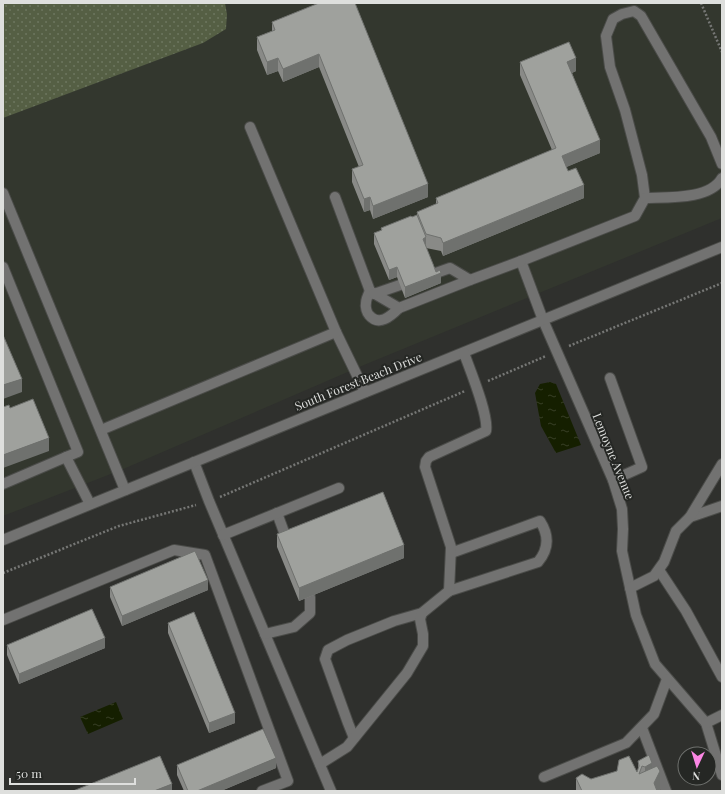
<svg xmlns="http://www.w3.org/2000/svg" width="725" height="794" font-family="'Playfair Display',serif">
	<style>
		.built { fill: #33372e }
		.grass { fill: url(#grass-dots) }
		.water { fill: url(#water-ripples) }
		.lines { fill: none; stroke-linecap: round; stroke-linejoin: round }
		.minor-casing { stroke: #4b4c49; stroke-width: 12 }
		.path { stroke: #767775; stroke-width: 2.5; stroke-dasharray: 2 2; stroke-linecap: butt }
		.minor { stroke: #727271; stroke-width: 10 }
		.wall { fill: #898a87 }
		.shaded-wall { fill: #6f716e }
		.building { fill: #9fa19d; stroke: #6f716e }
		.labels { text-anchor: middle; dominant-baseline: central; stroke-width: 4; stroke-linejoin: round; paint-order: stroke }
		.street-label { font-size: 12px; fill: #dedfdd; stroke: #252724 }
	</style>
	<defs>
		<pattern id="grass-dots" width="8" height="8" patternUnits="userSpaceOnUse"><rect width="8" height="8" fill="#555f44"/><path d="M2 2h.1M6 6h.1" fill="none" stroke="#6d765f" stroke-width="1.8" stroke-linecap="round"/></pattern>
		<pattern id="water-ripples" width="26" height="14" patternUnits="userSpaceOnUse"><rect width="26" height="14" fill="#151f00"/><path d="M2 4q2-2 4 0t4 0M15 11q2-2 4 0t4 0" fill="none" stroke="#373f25"/></pattern>
	</defs>
	<rect width="100%" height="100%" fill="#2f302d"/>
	<path class="built" d="M225 3H722V218L364 365 121 470 3 516V118L203 43 227 14Z"/>
	<path class="grass" d="M3 3H225L227 14 226 29 203 43 3 118Z"/>
	<g class="water">
		<path d="M550 382 556 384 581 445 556 453 541 426 535 393 540 384Z"/>
		<path d="M116 702 123 719 88 734 80 717Z"/>
	</g>
	<g class="lines">
		<g class="minor-casing">
			<g id="minor">
				<path d="M722 164 711 137 641 16 634 11 622 14 613 19 606 36 610 67 625 110 642 175 645 198 635 216 521 261 543 320 613 480 622 509 623 529 622 551 636 615 655 664 706 723 722 775"/>
				<path d="M3 193 125 490"/>
				<path d="M335 197 370 291 399 308 470 280 521 261"/>
				<path d="M645 198C667 197 710 200 722 178"/>
				<path d="M3 267 78 452 66 457"/>
				<path d="M433 274 450 268 470 280"/>
				<path d="M370 291C368 295 366 300 366 303 365 307 367 313 369 315 379 327 391 316 399 308"/>
				<path d="M374 294 400 285"/>
				<path d="M336 332 365 392"/>
				<path d="M610 378 642 467 613 480"/>
				<path d="M101 430 336 332 250 127"/>
				<path d="M194 462 209 501 331 791"/>
				<path d="M3 484 66 457 90 504"/>
				<path d="M277 513 288 543"/>
				<path d="M690 517 722 506"/>
				<path d="M223 535 339 488"/>
				<path d="M3 540 722 247"/>
				<path d="M659 570 686 611 722 677"/>
				<path d="M630 588 654 576 664 562 676 531 690 517 722 464"/>
				<path d="M449 591 538 562C549 549 549 535 540 521L451 553"/>
				<path d="M3 620 174 550 205 555 288 781 262 791"/>
				<path d="M265 634 294 627 310 613V597"/>
				<path d="M706 723 722 715"/>
				<path d="M642 728 666 791"/>
				<path d="M354 738 348 723 325 659 328 650 347 640 394 621 422 613 449 591 451 547 425 467 426 461 429 457 486 431C489 415 470 370 464 353"/>
				<path d="M320 764 347 747 407 673 423 646V634L420 619 422 613"/>
				<path d="M544 777 626 743 654 714 667 679"/>
			</g>
		</g>
		<g class="path">
			<path d="M701 3 722 52"/>
			<path d="M569 346 722 283"/>
			<path d="M488 381 546 356"/>
			<path d="M220 497 465 391"/>
			<path d="M3 573 119 526 196 505"/>
		</g>
		<use href="#minor" class="minor"/>
	</g>
	<g class="wall">
		<path d="M319 3 428 197 373 219 370 210 364 212 352 182V169L359 167 319 67 283 82 278 71 267 75 257 50V37L272 31V22Z"/>
		<path d="M520 62 576 71 572 73 600 153 566 167 584 198 443 256 441 251 426 248 441 283 405 298 397 277 389 280 374 244V233L381 231V228L417 215V212L436 204V198L552 150 520 75Z"/>
		<path d="M277 534 404 558 299 601 277 547Z"/>
		<path d="M110 587 208 590 122 626 110 597Z"/>
		<path d="M168 623 235 723 209 733 168 633Z"/>
		<path d="M7 645 105 648 19 684 7 655Z"/>
		<path d="M638 761 652 768 660 789 659 791H576V778L591 779 637 772 638 770Z"/>
		<path d="M177 765 276 768 221 791H184L177 775Z"/>
	</g>
	<g class="shaded-wall">
		<path d="M319 54V67L283 82V69Z"/>
		<path d="M278 58V71L267 75V62Z"/>
		<path d="M576 58V71L567 75V62Z"/>
		<path d="M600 140V153L562 169V156Z"/>
		<path d="M428 184V197L373 219V206Z"/>
		<path d="M584 185V198L443 256V243Z"/>
		<path d="M370 197V210L364 212V199Z"/>
		<path d="M426 237V247L423 239Z"/>
		<path d="M397 267V277L389 280V270Z"/>
		<path d="M441 273V283L405 298V287Z"/>
		<path d="M22 379V392L3 399V385Z"/>
		<path d="M49 438V451L3 468V455Z"/>
		<path d="M404 545V558L299 601V588Z"/>
		<path d="M208 580V590L122 626V616Z"/>
		<path d="M105 638V648L19 684V674Z"/>
		<path d="M235 713V723L209 733V723Z"/>
		<path d="M276 758V768L221 791H197Z"/>
		<path d="M652 763V782L645 785V767Z"/>
		<path d="M660 771V789L659 791H654V783Z"/>
		<path d="M172 784V791H154Z"/>
	</g>
	<g class="building">
		<path d="M319 3H355L428 184 373 206 370 197 364 199 352 169 363 165 319 54 283 69 278 58 267 62 257 37 275 30 272 22Z"/>
		<path d="M569 42 576 58 567 62 600 140 562 156 568 171 576 168 584 185 443 243 441 238 426 234 417 212 438 203 436 198 556 148 520 62Z"/>
		<path d="M417 215 426 237 423 239 433 264 436 272 440 270 441 273 405 287 397 267 389 270 374 233 382 230 381 228 411 216 412 217Z"/>
		<path d="M3 335 22 379 3 385Z"/>
		<path d="M33 399 49 438 3 455V407L9 405 10 408Z"/>
		<path d="M383 492 404 545 299 588 277 534Z"/>
		<path d="M195 551 208 580 122 616 110 587Z"/>
		<path d="M92 609 105 638 19 674 7 645Z"/>
		<path d="M194 612 235 713 209 723 168 623Z"/>
		<path d="M263 729 276 758 197 791H188L177 765Z"/>
		<path d="M649 755 652 763 645 767 642 766 639 774 657 766 660 771 654 783 657 791H582L576 778 582 774 591 779 617 771 619 760 629 756 637 772 639 766 638 761Z"/>
		<path d="M160 756 172 784 154 791H73Z"/>
	</g>
	<g class="labels">
		<g class="street-label">
			<text transform="translate(358 381) rotate(-22)">South Forest Beach Drive</text>
			<text transform="translate(614 456) rotate(68)">Lemoyne Avenue</text>
		</g>
	</g>
	<rect width="725" height="794" fill="none" stroke="#dedfdd" stroke-width="8"/>
	<g transform="translate(697 766) rotate(184)"><circle r="19" fill="#252724" stroke="#6f716e"/>
	<path d="M0-3L7 15L0 10L-7 15Z" fill="#fb86e4"/>
	<text y="-6" font-size="11" font-weight="bold" text-anchor="middle" fill="#dedfdd">N</text>
	</g>
	<path d="M10 778v6h125v-6" fill="none" stroke="#dedfdd" stroke-width="2"/>
	<text x="16" y="778" font-size="12" fill="#dedfdd" stroke="#252724" stroke-width="3" paint-order="stroke">50 m</text>
</svg>
